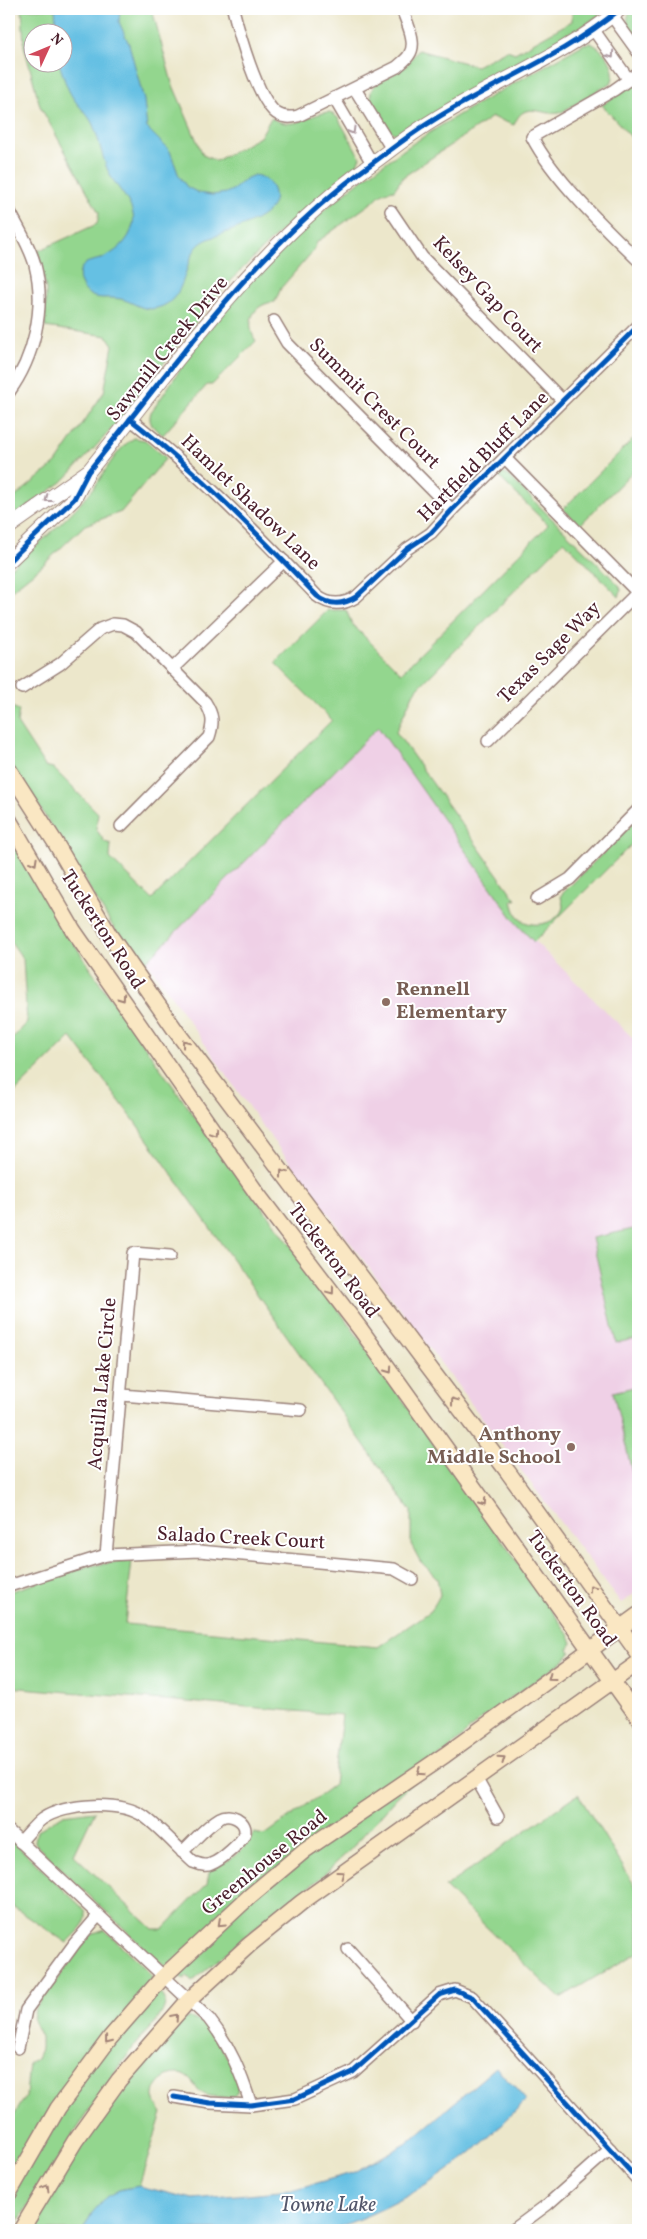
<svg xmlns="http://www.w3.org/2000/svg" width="647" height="2239" font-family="Vollkorn,serif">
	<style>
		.built { fill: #efd0e6 }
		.green { fill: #93d68e; stroke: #6e7a5c; fill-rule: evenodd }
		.water { fill: #65c0e3; stroke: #587087 }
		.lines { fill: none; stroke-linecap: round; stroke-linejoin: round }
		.minor-casing { stroke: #9b837b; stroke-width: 14 }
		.tertiary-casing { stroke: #9b837b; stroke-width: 16 }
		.secondary-casing { stroke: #9b837b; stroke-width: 18 }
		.minor { stroke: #fff; stroke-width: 11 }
		.tertiary { stroke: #fff; stroke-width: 14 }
		.secondary { stroke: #fae7c3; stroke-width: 15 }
		.cycleway-casing { stroke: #fff; stroke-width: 8 }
		.cycleway { stroke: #0057b8; stroke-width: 5 }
		.oneway { stroke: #ae9aa0 }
		.oneway2 { stroke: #a28377 }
		.education-dot { fill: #8d6e63; stroke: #fff; stroke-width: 2 }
		.labels { text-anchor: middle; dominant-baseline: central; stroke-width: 4; stroke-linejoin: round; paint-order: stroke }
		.street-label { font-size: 20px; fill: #4a1f2b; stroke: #fff }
		.education-label { font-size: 20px; font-weight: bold; fill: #785e54; stroke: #fff; text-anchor: start }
		.water-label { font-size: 21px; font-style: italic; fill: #53576b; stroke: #fff }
	</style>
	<rect width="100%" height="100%" fill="#fff"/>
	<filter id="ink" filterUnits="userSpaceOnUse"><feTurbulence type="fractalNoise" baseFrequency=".02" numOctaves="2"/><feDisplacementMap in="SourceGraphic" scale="10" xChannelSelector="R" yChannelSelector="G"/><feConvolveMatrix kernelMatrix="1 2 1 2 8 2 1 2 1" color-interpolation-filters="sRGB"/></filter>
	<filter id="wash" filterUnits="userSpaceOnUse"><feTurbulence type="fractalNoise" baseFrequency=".0096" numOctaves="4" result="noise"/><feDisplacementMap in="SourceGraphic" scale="20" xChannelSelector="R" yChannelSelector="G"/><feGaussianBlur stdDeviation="1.12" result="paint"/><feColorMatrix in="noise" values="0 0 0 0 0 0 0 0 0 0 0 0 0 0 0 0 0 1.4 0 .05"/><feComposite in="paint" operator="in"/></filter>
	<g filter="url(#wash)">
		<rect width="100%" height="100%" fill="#ece7cb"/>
		<path class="built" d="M378 727 516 923 638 1043V1591L621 1603 255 1116 147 961Z"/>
		<g class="green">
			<path d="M22 9H152L172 83 203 155 216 161 260 137 271 118C297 132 305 114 330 112L338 118 360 157 356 167 286 226 241 270 210 304 116 424 88 455 62 482 9 520V502L56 463 104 392 113 345 107 336 45 327 46 289 38 251 97 224 99 213 40 106 24 46ZM32 32H62V62H32Z"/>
			<path d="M572 9H608L570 35 402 133 397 135 386 128 370 100 371 91 374 86 405 67 418 50 476 66 507 50 515 53 572 21Z"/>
			<path d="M632 9H638V41C631 30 622 21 632 9Z"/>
			<path d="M590 43C604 48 619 69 611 83L560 113C541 116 524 99 514 125L492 117 403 177 394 190C385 191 380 194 374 201L317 242 314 250 281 288 275 302C253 303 244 323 256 341L212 385H207L163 435C155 429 147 424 151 412 171 385 188 355 210 328 260 265 322 207 389 160 450 116 518 82 584 44Z"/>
			<path d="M638 80V145L602 105Z"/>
			<path d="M638 434V466L580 525 563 509Z"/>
			<path d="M134 438 145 440 166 458 121 512 85 525 43 565 9 592V569C37 546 64 522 88 495 104 477 113 451 134 438Z"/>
			<path d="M503 473 509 476 619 585 621 590 619 597 564 541 414 692 396 732 516 900H512C513 906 515 913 519 918 531 930 559 924 563 907 563 903 561 899 561 895L638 818V838L534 942 516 923 378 727 139 969 37 803 9 761V706L19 710 17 723 45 766 53 768 98 813 96 829 105 842 111 844 110 858 152 899 332 720 275 663 328 610H346L352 624 401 673 548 525 497 475Z"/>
			<path d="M9 834 71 939 106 992 210 1138 329 1296 569 1635 572 1643 568 1649 571 1653 565 1660 481 1719 396 1798 350 1850 318 1880 261 1923 192 1982 186 1976 185 1980 156 1959 38 1847 35 1842 37 1831 62 1815 95 1811 74 1855 153 1929H163L207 1884 210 1868C228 1864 246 1849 254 1833L265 1835 334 1785 342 1715 9 1687V1592L88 1566 132 1560 125 1624 378 1647 431 1611 440 1595 437 1578 420 1561 411 1544V1511L133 1119 71 1037 9 1098V1042L27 1023 23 959 9 939Z"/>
			<path d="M638 1228V1338L616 1343 592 1238Z"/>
			<path d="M638 1386V1475L633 1476 613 1392Z"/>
			<path d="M578 1794 638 1891V1952L560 1998 445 1887Z"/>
			<path d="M9 1838 85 1910C90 1924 76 1933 67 1943L9 1904Z"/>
			<path d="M105 1930 147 1970 165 1999C167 2016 144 2032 135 2045 91 2105 52 2167 13 2230H9V2124L26 2096 29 2063 37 2058 41 2049V2037L33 2020 35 2009 91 1935Z"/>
			<path d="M186 2018C200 2019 205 2026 213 2036 222 2047 259 2104 221 2097 216 2097 210 2096 206 2095 196 2091 193 2079 183 2075 170 2070 153 2083 154 2097 155 2104 159 2108 162 2113L139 2186 119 2190 92 2213 83 2230H32L30 2228C53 2190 75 2151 102 2115 126 2083 153 2052 180 2021Z"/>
		</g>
		<g class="water">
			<path d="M55 9H120L119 22 129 44 144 100 147 128 170 151 179 176 187 187 199 193 212 195 226 193 234 189 247 178 254 175C262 176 268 180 272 187 289 222 215 231 200 244 182 259 189 300 157 308 143 312 134 302 121 299 113 297 103 299 95 297 83 294 74 276 83 266 87 261 94 261 100 259 114 254 129 242 133 225 137 206 119 191 110 175 102 159 100 141 93 125 89 115 79 107 73 98 66 87 63 75 59 63L62 62V32H57Z"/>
			<path d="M496 2067 526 2100C508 2118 490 2137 471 2153 430 2187 380 2213 330 2230H83L92 2213 106 2197 119 2190 139 2186 193 2199 291 2190 352 2173 406 2144Z"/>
		</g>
	</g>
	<g filter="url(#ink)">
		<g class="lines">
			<g class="minor-casing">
				<g id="minor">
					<path d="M233 9C239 33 257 98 276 113 283 118 290 118 298 116L397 67C401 63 406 60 409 55 418 43 406 21 402 9"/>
					<path d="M612 16 638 52"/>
					<path d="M593 29 629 80"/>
					<path d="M638 73 614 90 532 137C553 178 604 227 638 260"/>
					<path d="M355 89 392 149"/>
					<path d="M334 98 372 163"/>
					<path d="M9 210C18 228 30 246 35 265 46 308 34 358 9 392"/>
					<path d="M391 211 422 257 562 400"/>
					<path d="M274 321 287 343 452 510"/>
					<path d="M130 419C198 472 258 534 317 596 330 606 343 605 356 597L407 549 431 533 452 510 638 326"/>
					<path d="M505 458 638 593"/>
					<path d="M172 669 284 561"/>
					<path d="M22 688 60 664 100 629 113 624 123 625 136 632 205 702C213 715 214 722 209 737L121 826"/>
					<path d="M488 741 638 592"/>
					<path d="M537 899 570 879 638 810"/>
					<path d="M122 1395 301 1410"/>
					<path d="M106 1555 133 1253 170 1256"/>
					<path d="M9 1586 106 1555 199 1551 394 1569 412 1579"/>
					<path d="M476 1778 498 1817"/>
					<path d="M9 1831 209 2019C230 2046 241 2073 251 2105"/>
					<path d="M20 1842C27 1835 34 1825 42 1819 65 1803 121 1800 145 1817 162 1830 177 1847 193 1862 199 1864 205 1867 211 1864 220 1861 244 1841 245 1832 246 1820 230 1812 220 1818 206 1826 194 1841 182 1852"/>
					<path d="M348 1949 412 2021"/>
					<path d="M18 2048 26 2010 75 1943 98 1916"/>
					<path d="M174 2097 210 2103 251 2105 295 2099 353 2072 439 1995 455 1990 472 1997 638 2180"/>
					<path d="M513 2230 548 2204 610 2149"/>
				</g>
			</g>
			<g class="tertiary-casing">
				<g id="tertiary">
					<path d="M9 527 87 472"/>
					<path d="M9 561 74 499 88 472C177 362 258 245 374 162 393 148 412 133 432 121 494 82 564 56 620 9"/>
				</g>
			</g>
			<g class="secondary-casing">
				<g id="secondary">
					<path d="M9 770 55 842 110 936 176 1031 508 1472 638 1653"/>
					<path d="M9 820 73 930 258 1195 361 1330 638 1717"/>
					<path d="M9 2193 58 2108 110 2038 163 1977 250 1896 305 1850 445 1755 638 1615"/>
					<path d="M21 2230 75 2141 119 2080 188 2001 249 1945 302 1902 638 1663"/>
				</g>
			</g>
			<use href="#minor" class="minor"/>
			<use href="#tertiary" class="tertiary"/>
			<use href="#secondary" class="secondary"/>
			<g class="cycleway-casing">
				<g id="cycleway">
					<path d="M130 419C198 472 258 534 317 596 330 606 343 605 356 597L407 549 431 533 452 510 638 326"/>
					<path d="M9 561 74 499 88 472C177 362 258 245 374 162 393 148 412 133 432 121 494 82 564 56 620 9"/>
					<path d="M174 2097 210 2103 251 2105 295 2099 353 2072 439 1995 455 1990 472 1997 638 2180"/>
				</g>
			</g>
			<use href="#cycleway" class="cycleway"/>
		</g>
		<defs><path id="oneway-chevron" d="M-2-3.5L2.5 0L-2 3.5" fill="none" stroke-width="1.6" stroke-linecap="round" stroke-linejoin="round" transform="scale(1.25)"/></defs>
		<g class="oneway">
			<use href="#oneway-chevron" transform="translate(611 55) rotate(55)"/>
			<use href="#oneway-chevron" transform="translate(352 131) rotate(60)"/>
			<use href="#oneway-chevron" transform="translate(48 499) rotate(143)"/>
		</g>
		<g class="oneway2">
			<use href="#oneway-chevron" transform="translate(34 862) rotate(61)"/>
			<use href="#oneway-chevron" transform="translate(122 998) rotate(55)"/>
			<use href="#oneway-chevron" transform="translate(185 1043) rotate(-127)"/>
			<use href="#oneway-chevron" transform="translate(214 1132) rotate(56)"/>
			<use href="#oneway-chevron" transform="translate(283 1173) rotate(-127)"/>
			<use href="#oneway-chevron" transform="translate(331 1291) rotate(53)"/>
			<use href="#oneway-chevron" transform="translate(389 1370) rotate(55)"/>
			<use href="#oneway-chevron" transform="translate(454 1401) rotate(-127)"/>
			<use href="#oneway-chevron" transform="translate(483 1502) rotate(55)"/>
			<use href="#oneway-chevron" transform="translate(592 1588) rotate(-126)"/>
			<use href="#oneway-chevron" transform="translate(551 1677) rotate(144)"/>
			<use href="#oneway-chevron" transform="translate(502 1759) rotate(-35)"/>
			<use href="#oneway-chevron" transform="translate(420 1772) rotate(146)"/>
			<use href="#oneway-chevron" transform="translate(341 1874) rotate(-36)"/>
			<use href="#oneway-chevron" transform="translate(221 1923) rotate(137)"/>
			<use href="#oneway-chevron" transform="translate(175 2017) rotate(-49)"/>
			<use href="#oneway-chevron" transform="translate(108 2040) rotate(128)"/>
			<use href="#oneway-chevron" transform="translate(46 2188) rotate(-59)"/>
		</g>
	</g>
	<g class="education-dot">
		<circle cx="386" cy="1002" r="5"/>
		<circle cx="571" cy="1447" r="5"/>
	</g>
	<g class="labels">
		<g class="street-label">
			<text transform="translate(487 295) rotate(47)">Kelsey Gap Court</text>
			<text transform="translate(168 349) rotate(-51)">Sawmill Creek Drive</text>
			<text transform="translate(374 404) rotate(45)">Summit Crest Court</text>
			<text transform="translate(484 457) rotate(-45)">Hartfield Bluff Lane</text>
			<text transform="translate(250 503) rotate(44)">Hamlet Shadow Lane</text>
			<text transform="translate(550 653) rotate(-45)">Texas Sage Way</text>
			<text transform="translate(102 930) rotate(57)">Tuckerton Road</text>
			<text transform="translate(333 1261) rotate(53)">Tuckerton Road</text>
			<text transform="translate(103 1384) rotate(-85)">Acquilla Lake Circle</text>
			<text transform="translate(241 1539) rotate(3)">Salado Creek Court</text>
			<text transform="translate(571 1589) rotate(54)">Tuckerton Road</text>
			<text transform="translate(265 1863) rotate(-39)">Greenhouse Road</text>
		</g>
		<g class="education-label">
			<text x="396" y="990">Rennell<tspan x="396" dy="23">Elementary</tspan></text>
			<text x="561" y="1435" text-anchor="end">Anthony<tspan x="561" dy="23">Middle School</tspan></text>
		</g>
		<g class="water-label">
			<text x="328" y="2205">Towne Lake</text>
		</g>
	</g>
	<rect width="647" height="2239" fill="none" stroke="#fff" stroke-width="30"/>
	<g transform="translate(48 48) rotate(46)"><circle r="24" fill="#ffffff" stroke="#b7a5aa"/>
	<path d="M0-4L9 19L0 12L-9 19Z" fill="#d1495b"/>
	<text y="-8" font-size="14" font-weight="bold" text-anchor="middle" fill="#4a1f2b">N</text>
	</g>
</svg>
